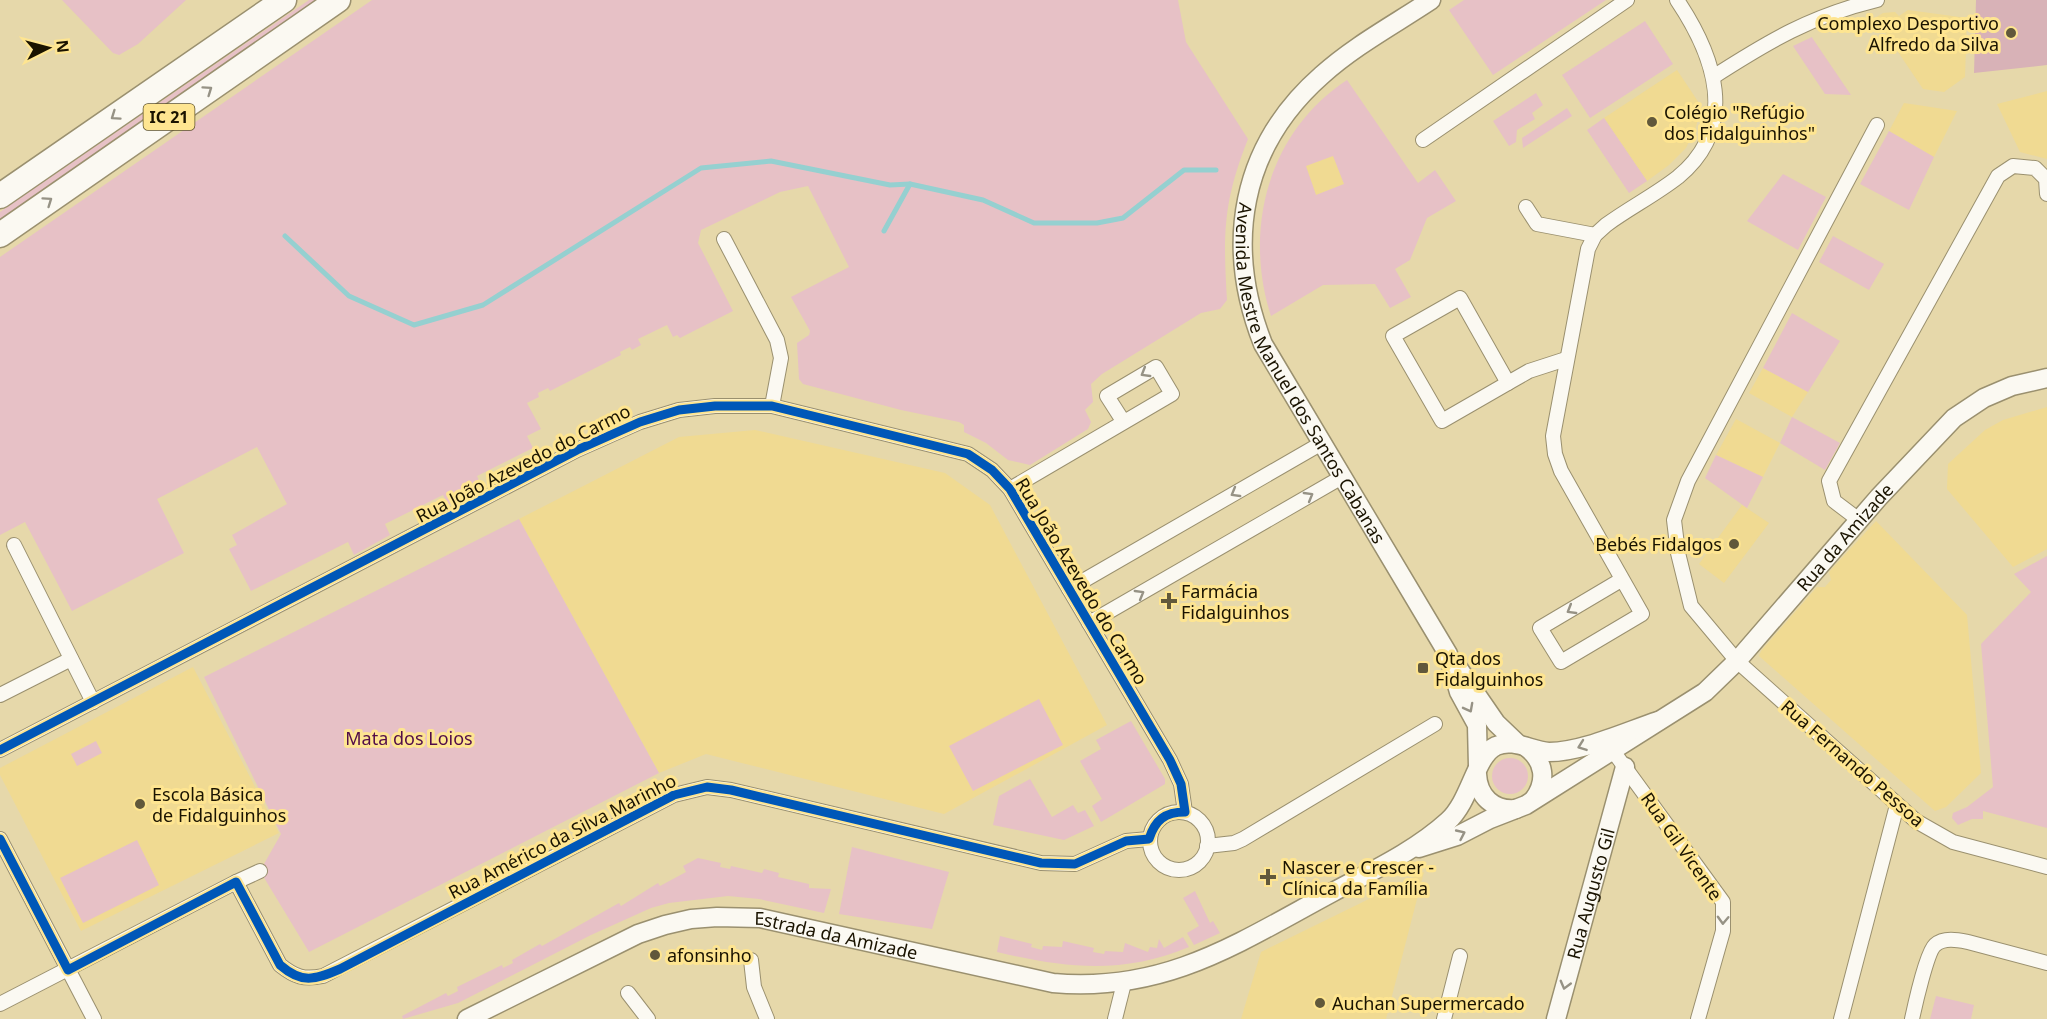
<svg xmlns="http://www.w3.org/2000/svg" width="2047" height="1019" font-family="'Noto Sans',sans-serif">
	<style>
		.built { fill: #f0da92 }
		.green { fill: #e7c1c6; fill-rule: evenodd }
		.forest { fill: #d8b2b7 }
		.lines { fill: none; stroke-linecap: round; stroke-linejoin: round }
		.stream { stroke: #95d0d0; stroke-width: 5 }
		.street-casing { stroke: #9a906f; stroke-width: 16 }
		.secondary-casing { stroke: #9a906f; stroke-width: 21 }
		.highway-casing { stroke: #9a906f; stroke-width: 27 }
		.street { stroke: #fbf9f2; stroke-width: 14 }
		.secondary { stroke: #fbf9f2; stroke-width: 18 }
		.highway { stroke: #fbf9f2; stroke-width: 24 }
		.cycleway-casing { stroke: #fee591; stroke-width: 13 }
		.cycleway { stroke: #0057b8; stroke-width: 9 }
		.oneway { stroke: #969285 }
		.poi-dot { fill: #61583b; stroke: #fee591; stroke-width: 2 }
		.labels { text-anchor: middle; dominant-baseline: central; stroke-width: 6; stroke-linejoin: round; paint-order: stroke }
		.shield { fill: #fee591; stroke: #5e522c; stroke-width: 1.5 }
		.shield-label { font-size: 16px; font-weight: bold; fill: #1a1300 }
		.poi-label { font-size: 18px; fill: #1a1300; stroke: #fee591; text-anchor: start }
		.street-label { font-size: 18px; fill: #1a1300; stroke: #fee591 }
		.park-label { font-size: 18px; fill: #510d49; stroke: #fee591 }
	</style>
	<rect width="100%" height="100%" fill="#e6d8aa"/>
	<g class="built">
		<path d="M1908 10 1967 18 1965 77 1944 92 1923 89 1875 18 1883 13 1895 12 1899 16Z"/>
		<path d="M1677 70 1701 106 1696 127 1686 148 1669 165 1647 181 1604 118Z"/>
		<path d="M2047 91V159L2020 152 1997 104Z"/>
		<path d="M1904 103 1957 111 1934 157 1889 131Z"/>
		<path d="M1334 155 1344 184 1316 195 1305 166Z"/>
		<path d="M1763 368 1808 392 1792 417 1749 393Z"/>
		<path d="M2047 407V549L2013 567 1947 489 1948 464 1985 430 2003 420Z"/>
		<path d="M1736 419 1780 443 1763 477 1716 455Z"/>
		<path d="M755 430 945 473 990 505 1107 725 944 814 706 754 659 773 519 519 679 437Z"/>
		<path d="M1742 505 1769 523 1724 583 1699 564Z"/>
		<path d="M1876 521 1967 615 1981 773 1946 807 1935 811 1759 656 1761 651 1817 587H1825L1831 580 1829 572Z"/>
		<path d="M193 667 279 833 81 931 0 775V768Z"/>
		<path d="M1424 872 1386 1019H1241L1261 952Z"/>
	</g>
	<g class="green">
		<path d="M62 0H186L138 44 119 55 113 53Z"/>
		<path d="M309 0H324L0 224V212Z"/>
		<path d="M372 0H1178L1186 42 1248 139C1223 202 1223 234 1227 300L1220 309 1201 313 1102 374 1091 384 1093 402 1085 410 1091 422 1088 429 1030 465 1008 460 986 443 964 432V425L959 422 901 410 803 384 799 379 797 343 809 335 810 331 791 297 849 267 808 186 780 192 701 230 698 243 733 311 680 338 677 335 673 337 667 325 638 339 641 345 632 350 630 347 620 352 621 355 550 391 548 388 538 393 539 397 527 403 541 429 527 436 533 448 477 476 482 487 448 505 443 495 385 524 390 535 354 555 348 542 251 591 229 549 237 545 232 535 287 504 257 447 157 499 184 553 72 611 25 522 0 535V257Z"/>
		<path d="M1464 0H1606L1493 75 1449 10Z"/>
		<path d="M1645 21 1673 64 1590 118 1562 75Z"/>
		<path d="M1812 37 1813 39 1851 95 1825 94 1793 46Z"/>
		<path d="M1347 80 1418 183 1435 170 1456 201 1427 218 1410 260 1395 269 1411 297 1390 308 1375 284 1323 285 1271 316C1243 229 1268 132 1347 80ZM1333 156 1344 184 1316 195 1306 166Z"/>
		<path d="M1536 93 1543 105 1532 113 1535 119 1517 130 1516 142 1509 146 1493 121Z"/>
		<path d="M1567 108 1572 116 1523 148 1522 138Z"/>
		<path d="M1604 118 1647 181 1629 193 1587 130Z"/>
		<path d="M1889 131 1934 157 1909 210 1860 184Z"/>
		<path d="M1783 174 1826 197 1798 250 1747 221Z"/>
		<path d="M1833 236 1884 264 1869 290 1819 262Z"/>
		<path d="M1792 313 1840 341 1808 392 1763 368Z"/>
		<path d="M1792 417 1840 443 1825 470 1780 443Z"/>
		<path d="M1716 455 1763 477 1747 508 1705 478Z"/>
		<path d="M519 519 659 773 309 952 260 871 281 834 204 677Z"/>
		<path d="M2047 556V828L1983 811V819H1972L1958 825 1952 818 1953 813 1967 807 1993 787 1981 644 2031 592 2014 574Z"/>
		<path d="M1039 699 1063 745 973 791 949 746Z"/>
		<path d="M1131 721 1165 779V784L1101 822 1092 806 1102 799 1080 761 1101 749 1096 740Z"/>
		<path d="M96 741 102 753 77 766 71 754Z"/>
		<circle cx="1510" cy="776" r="18"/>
		<path d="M1030 779 1052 817 1073 805 1078 813 1085 810 1094 826 1064 840 993 825 999 796Z"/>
		<path d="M137 840 159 885 83 923 60 878Z"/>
		<path d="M852 847 949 872 932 929 839 914Z"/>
		<path d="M698 858 721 863 720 867 730 869 731 866 762 873 764 869 779 873 778 877 809 884V888L831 889 824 913 759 899 728 896 669 903 651 908 591 935 458 1003 403 1019 402 1016 446 993 448 996 458 991 457 987 502 965 503 968 513 963 512 960 540 944 542 946 619 903 621 906 658 883 660 886 686 872 683 866Z"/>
		<path d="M1195 891 1210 923 1213 921 1220 933 1194 945 1187 933 1199 926 1183 898Z"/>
		<path d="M1000 936 1032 944 1031 947 1042 950 1043 946 1062 947 1063 941 1094 948 1093 952 1104 954 1105 951 1123 952 1125 943 1148 952 1150 947 1157 948 1159 939 1164 948 1183 937 1189 947C1122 975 1065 968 997 952Z"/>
		<path d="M1936 996 1974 1005 1971 1019H1930Z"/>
	</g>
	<path class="forest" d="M1976 0H2047V65L1974 73Z"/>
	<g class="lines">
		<g class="stream">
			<path d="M884 231 910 184"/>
			<path d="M285 236 349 296 414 325 483 305 701 168 771 161 890 185 910 184 983 200 1034 223H1097L1123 218 1184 170H1216"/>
		</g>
		<g class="street-casing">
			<g id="street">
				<path d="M1713 77C1769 41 1811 16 1877 0"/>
				<path d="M1877 125 1688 481 1674 520 1678 553 1691 606 1737 661 1916 821 1953 842 2047 867"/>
				<path d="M1423 140 1627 0"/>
				<path d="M1526 207 1537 224 1595 235"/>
				<path d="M724 239 777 340 781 358 772 406"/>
				<path d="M1460 298 1508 383 1442 421 1393 336Z"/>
				<path d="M1508 383 1529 371 1566 359"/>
				<path d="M1010 489 1172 394 1156 367 1107 396 1123 421"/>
				<path d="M1859 520 1834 501 1829 481 1998 176 2013 166 2035 168 2046 179 2047 194"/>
				<path d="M14 545 93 702"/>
				<path d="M1621 580 1540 628 1561 662 1642 614 1561 471 1555 454 1553 436 1588 249 1595 235 1606 225C1629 208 1655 195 1678 177 1740 126 1714 55 1677 0"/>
				<path d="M1069 589 1322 443"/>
				<path d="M1089 623 1342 477"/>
				<path d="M0 695 71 659"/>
				<path d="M0 750 577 450 640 422 679 410 715 406H772L968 454 992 470 1010 489 1170 760 1181 784 1185 812"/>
				<path d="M1613 751 1723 902V931L1698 1019"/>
				<circle cx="1179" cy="841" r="29"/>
				<path d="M0 839 94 1019"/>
				<path d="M1207 846 1234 843 1243 839 1435 724"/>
				<path d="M236 882 260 871"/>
				<path d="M751 960 754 987 767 1019"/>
				<path d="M628 993 648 1019"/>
				<path d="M0 1004 236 882 280 965C295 977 304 980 323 976L674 795 707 787 731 790 1041 863 1075 864 1126 841 1149 839"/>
				<path d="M1115 1019 1124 983"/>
				<path d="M1444 1019 1460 956"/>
				<path d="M1841 1019 1897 805"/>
				<path d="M1912 1019C1915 1005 1927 952 1935 945 1944 937 1958 940 1968 942L2047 963"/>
			</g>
		</g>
		<g class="secondary-casing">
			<g id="secondary">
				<path id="s1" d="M1431 0C1395 24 1354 46 1322 75 1240 147 1224 245 1263 344L1448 654 1459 692 1477 725 1478 766"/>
				<path d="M1454 662 1496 723 1518 744"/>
				<path d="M1526 747C1545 761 1547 781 1534 799"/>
				<path d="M1477 774C1478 796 1493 811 1516 809"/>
				<path id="s2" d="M1419 848 1457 836 1490 819 1526 805 1705 692 1737 661 1879 497 1954 418 1984 398 2012 386 2047 378"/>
				<path id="s3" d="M467 1019 638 934 665 925 691 919 717 917 760 918 1053 983C1166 993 1238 943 1333 892 1372 871 1415 851 1448 821 1471 800 1475 756 1496 746 1514 738 1531 751 1549 752 1582 752 1625 732 1658 721"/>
				<path id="s4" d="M1556 1019 1625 767"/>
			</g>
		</g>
		<g class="highway-casing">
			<g id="highway">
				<path d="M0 196 284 0"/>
				<path d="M0 235 338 0"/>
			</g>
		</g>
		<use href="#street" class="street"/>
		<use href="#secondary" class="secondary"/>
		<use href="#highway" class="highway"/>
		<g class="cycleway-casing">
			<path id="cycleway" d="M0 750 577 450 640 422 679 410 715 406H772L968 454 992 470 1010 489 1170 760 1181 784 1185 812C1165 812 1155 820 1149 839L1126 841 1075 864 1041 863 731 790 707 787 674 795 340 969C314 980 302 984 280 965L236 882 68 970 0 839"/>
		</g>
		<use href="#cycleway" class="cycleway"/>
	</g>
	<defs><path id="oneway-chevron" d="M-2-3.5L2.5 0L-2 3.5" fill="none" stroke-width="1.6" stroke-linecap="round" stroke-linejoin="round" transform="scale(1.5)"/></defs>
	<g class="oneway">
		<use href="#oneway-chevron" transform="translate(208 90) rotate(-35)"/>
		<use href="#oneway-chevron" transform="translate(115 116) rotate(145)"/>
		<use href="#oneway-chevron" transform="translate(48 201) rotate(-35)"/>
		<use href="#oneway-chevron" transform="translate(1145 373) rotate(149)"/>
		<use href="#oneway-chevron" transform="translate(1235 493) rotate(150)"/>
		<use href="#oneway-chevron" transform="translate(1309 496) rotate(-30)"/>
		<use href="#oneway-chevron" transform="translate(1140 594) rotate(-30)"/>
		<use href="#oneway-chevron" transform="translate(1571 610) rotate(149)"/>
		<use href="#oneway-chevron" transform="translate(1469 708) rotate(62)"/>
		<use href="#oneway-chevron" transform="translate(1582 746) rotate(160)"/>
		<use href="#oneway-chevron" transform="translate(1461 834) rotate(-25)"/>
		<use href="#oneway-chevron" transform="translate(1723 920) rotate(92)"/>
		<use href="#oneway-chevron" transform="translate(1565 985) rotate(105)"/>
	</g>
	<g class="poi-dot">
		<circle cx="2011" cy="33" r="6"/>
		<circle cx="1652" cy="122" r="6"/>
		<circle cx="1734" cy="544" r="6"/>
		<path d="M1166 592h6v6h6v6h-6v6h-6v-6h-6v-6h6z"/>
		<rect x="1417" y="662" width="12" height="12" rx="3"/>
		<circle cx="140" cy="804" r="6"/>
		<path d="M1265 868h6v6h6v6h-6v6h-6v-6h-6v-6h6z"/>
		<circle cx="655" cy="955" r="6"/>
		<circle cx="1320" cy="1003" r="6"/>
	</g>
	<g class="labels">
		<rect class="shield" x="143.5" y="104" width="51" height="26" rx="4.5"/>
		<g class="shield-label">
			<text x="169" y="117">IC 21</text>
		</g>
		<g class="poi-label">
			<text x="1999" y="23" text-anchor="end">Complexo Desportivo<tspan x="1999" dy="21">Alfredo da Silva</tspan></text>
			<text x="1664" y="112">Colégio "Refúgio<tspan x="1664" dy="21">dos Fidalguinhos"</tspan></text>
			<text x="1722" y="544" text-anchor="end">Bebés Fidalgos</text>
			<text x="1181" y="591">Farmácia<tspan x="1181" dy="21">Fidalguinhos</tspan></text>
			<text x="1435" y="658">Qta dos<tspan x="1435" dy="21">Fidalguinhos</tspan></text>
			<text x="152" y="794">Escola Básica<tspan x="152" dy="21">de Fidalguinhos</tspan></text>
			<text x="1282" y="867">Nascer e Crescer -<tspan x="1282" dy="21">Clínica da Família</tspan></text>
			<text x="667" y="955">afonsinho</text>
			<text x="1332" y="1003">Auchan Supermercado</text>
		</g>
		<g class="street-label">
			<text stroke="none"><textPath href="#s1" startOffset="471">Avenida Mestre Manuel dos Santos Cabanas</textPath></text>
			<text transform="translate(523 463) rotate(-27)">Rua João Azevedo do Carmo</text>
			<text stroke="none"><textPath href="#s2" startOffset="536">Rua da Amizade</textPath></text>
			<text transform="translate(1082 581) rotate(59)">Rua João Azevedo do Carmo</text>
			<text transform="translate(1853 763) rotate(41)">Rua Fernando Pessoa</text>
			<text transform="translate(562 836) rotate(-27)">Rua Américo da Silva Marinho</text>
			<text transform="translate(1682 846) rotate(55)">Rua Gil Vicente</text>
			<text stroke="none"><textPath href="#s4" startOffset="130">Rua Augusto Gil</textPath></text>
			<text stroke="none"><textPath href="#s3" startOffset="393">Estrada da Amizade</textPath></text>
		</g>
		<g class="park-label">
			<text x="409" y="738">Mata dos Loios</text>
		</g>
	</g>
	<g transform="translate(48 48) rotate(84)" stroke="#fee591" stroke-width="4.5" paint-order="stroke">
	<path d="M0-4.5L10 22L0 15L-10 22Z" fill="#1a1300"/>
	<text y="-9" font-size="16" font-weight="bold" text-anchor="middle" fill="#1a1300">N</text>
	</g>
</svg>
